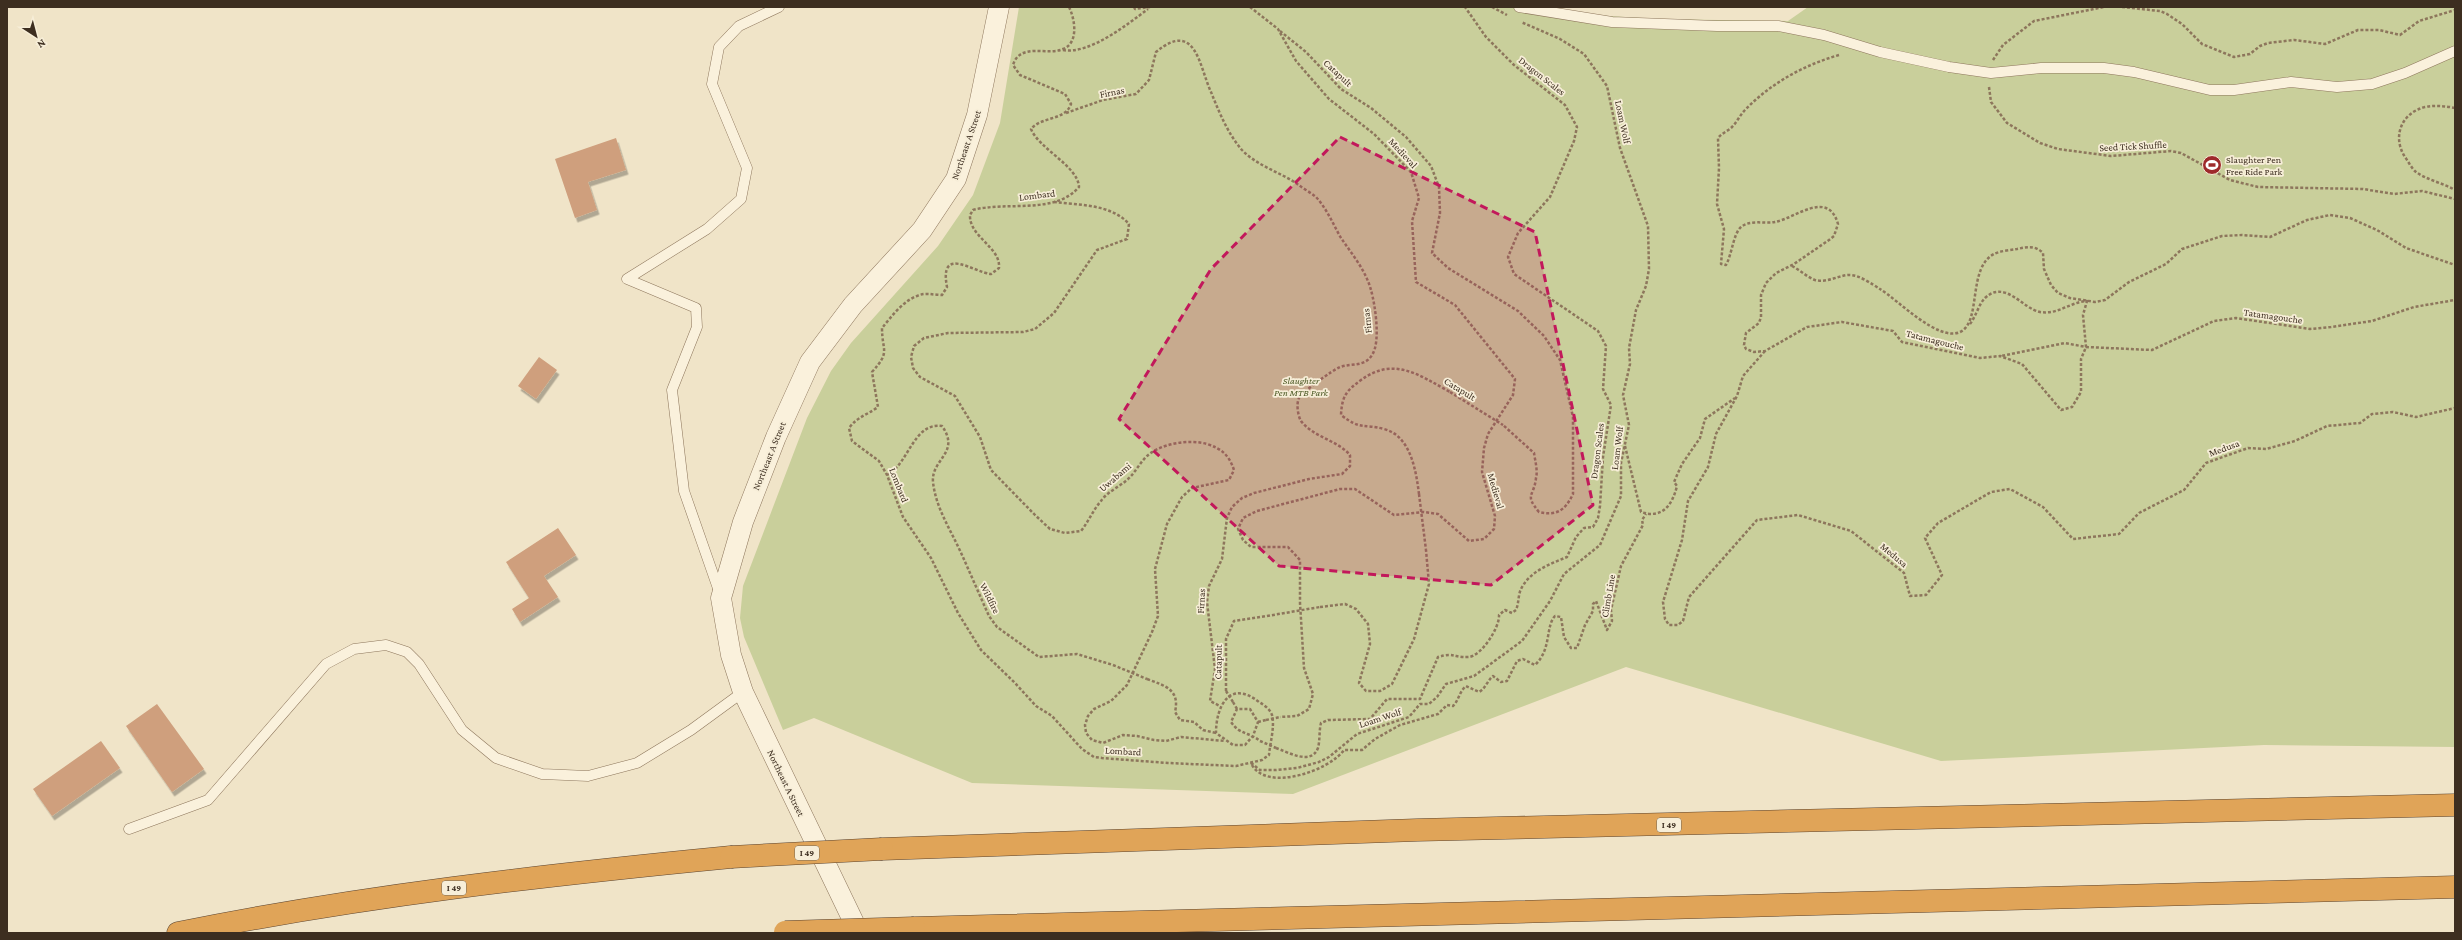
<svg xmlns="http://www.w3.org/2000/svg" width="2462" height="940" font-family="'Crimson Pro',serif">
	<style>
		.green { fill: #c9cf9b }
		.building { fill: #cf9f7d; filter: url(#shadow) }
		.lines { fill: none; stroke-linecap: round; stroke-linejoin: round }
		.lane-casing { stroke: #8d765c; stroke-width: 11 }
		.street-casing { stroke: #8d765c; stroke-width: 21 }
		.highway-casing { stroke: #5b4430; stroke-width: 23 }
		.path { stroke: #8d765c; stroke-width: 2.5; stroke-dasharray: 3 2; stroke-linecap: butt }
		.lane { stroke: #faf1dc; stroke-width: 10 }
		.street { stroke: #faf1dc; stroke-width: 20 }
		.highway { stroke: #e0a458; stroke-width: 22 }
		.highway-bridge-casing { stroke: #5b4430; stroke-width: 23; stroke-linecap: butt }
		.path-bridge { stroke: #8d765c; stroke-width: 2.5; stroke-dasharray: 3 2; stroke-linecap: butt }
		.highway-bridge { stroke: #e0a458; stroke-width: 22 }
		.marked { fill: #c2185b; fill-opacity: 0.2; stroke: #c2185b; stroke-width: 3; stroke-dasharray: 8 5; stroke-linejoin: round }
		.labels { text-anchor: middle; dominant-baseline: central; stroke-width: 3.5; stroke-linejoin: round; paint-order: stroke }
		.shield { fill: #f7eed8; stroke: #756857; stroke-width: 1 }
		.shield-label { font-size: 9px; font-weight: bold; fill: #3d2e20 }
		.street-label { font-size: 10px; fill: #3d2e20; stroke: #f7eed8 }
		.poi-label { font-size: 10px; fill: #3d2e20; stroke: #f7eed8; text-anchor: start }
		.park-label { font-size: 10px; font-style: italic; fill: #4d5a26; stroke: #f7eed8 }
	</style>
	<defs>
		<filter id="shadow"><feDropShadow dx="2.5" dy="4.5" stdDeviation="0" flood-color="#0004"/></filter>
	</defs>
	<rect width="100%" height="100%" fill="#f0e4c8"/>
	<path class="green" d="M1019 7H1544L1577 14 1657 19 1788 21 1808 7H2455V747L2264 745 1941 761 1626 667 1293 794 972 783 814 718 783 730 744 637 740 618 743 586 807 418 831 371 851 343 938 246 973 195 1000 123Z"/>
	<g class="building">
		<path d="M616 138 626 170 588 182 597 210 575 218 555 159Z"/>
		<path d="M539 357 557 370 536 399 518 386Z"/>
		<path d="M558 528 576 555 544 576 558 597 520 622 512 609 529 598 506 562Z"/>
		<path d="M157 704 204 769 172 792 126 726Z"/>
		<path d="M101 741 120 768 52 816 33 789Z"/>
	</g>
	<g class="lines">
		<g class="lane-casing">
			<g id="lane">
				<path d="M1519 7 1612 22 1717 26H1778L1824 35 1880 52 1949 67 1991 73 2041 68H2104L2134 72 2210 90H2234L2291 82 2337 87 2372 84 2405 73 2455 51"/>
				<path d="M720 594 684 491 672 390 697 327 696 308 627 279 707 229 741 199 747 168 712 84 719 47 739 26 779 7"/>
				<path d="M129 829 208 800 326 664 354 649 386 645 407 652 419 664 462 730 496 758 542 774 588 776 637 763 691 730 743 692"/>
			</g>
		</g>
		<g class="street-casing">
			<path id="street" d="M859 933 743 692 731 655 721 598 743 522 776 437 810 362 853 305 922 230 956 179 977 115 999 7"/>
		</g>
		<g class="highway-casing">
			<g id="highway">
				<path d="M882 849 1417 830 2455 805"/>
				<path d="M914 928 2455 887"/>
				<path d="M178 933C360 896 546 875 731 857"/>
			</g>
		</g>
		<g class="path">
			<path d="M1069 7C1075 19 1079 43 1063 49 1048 56 1020 42 1013 65L1020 75 1065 94 1071 104C1065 121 1042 116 1031 129 1039 149 1078 166 1079 187 1055 215 1006 201 973 210L970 215C969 237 1001 247 999 268L991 274C973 272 939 245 947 287L942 295C933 295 925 292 917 296 903 301 891 317 882 328 882 352 891 351 872 372L878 407C867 415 857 417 849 428L852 441 879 461 887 475 903 517 931 558 958 613 981 650 1015 683 1036 706 1052 716 1082 749 1094 757 1102 758 1168 763 1236 766 1262 760 1269 755C1270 743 1275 727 1272 715 1270 709 1264 705 1259 702 1230 679 1216 706 1216 733L1233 745H1245L1253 736 1258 722 1250 709H1237L1231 722C1240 735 1249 732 1260 741"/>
			<path d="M1134 7 1135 9 1150 7"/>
			<path d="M1250 7 1278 29 1296 61 1329 99 1374 134 1411 172 1419 198 1412 221 1416 282 1455 305 1515 379 1513 395 1488 434 1484 448 1482 472 1495 516 1494 529 1484 539 1469 541 1438 514 1424 512 1394 515 1355 489H1340L1257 511 1243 518 1238 529 1243 540 1251 547H1288L1300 560V603L1304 668 1313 694 1309 709 1297 716 1280 717"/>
			<path d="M1492 7 1507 15"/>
			<path d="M2122 7 2160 11 2167 14 2182 24 2202 44 2234 57 2250 54 2260 46 2268 43 2294 40 2325 44 2358 30H2379L2400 35 2419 21 2455 10"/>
			<path d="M1280 31 1306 52 1341 89 1371 108 1406 137 1431 166 1439 187 1440 213 1432 253 1448 268 1518 311 1544 336 1560 360 1573 417V494C1565 511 1556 516 1539 512 1524 494 1534 497 1536 478 1538 471 1535 460 1534 453L1503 425"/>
			<path d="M1063 50C1089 55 1128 24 1148 9"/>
			<path d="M1839 55C1804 65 1771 83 1745 110 1740 115 1737 122 1732 127 1728 131 1722 133 1718 138L1719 168 1717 204 1724 229 1721 264 1726 265C1732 254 1733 236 1740 228 1749 219 1764 224 1775 222 1796 218 1828 189 1838 224L1834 236 1829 240 1794 264 1776 273 1766 283 1761 295V317L1759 323 1746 333 1744 345 1746 349 1754 352 1765 351 1807 327 1842 322 1893 331 1902 342 1980 358 2000 356 2022 364 2061 410 2072 407 2081 392V359L2086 347 2152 350 2214 321 2236 318 2310 329 2331 327 2372 321 2414 307 2455 300"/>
			<path d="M1993 60 2003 45 2034 21 2104 7"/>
			<path d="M1989 87 1991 102 2007 123 2040 143 2058 149 2111 156 2171 151 2181 153 2230 180 2258 187 2363 189 2394 194 2422 191 2455 199"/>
			<path d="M2455 108C2445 106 2435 105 2425 107 2401 113 2392 137 2405 157 2408 161 2412 169 2416 172 2427 180 2443 183 2455 190"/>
			<path d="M1066 113 1103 100 1136 94 1149 80 1156 52C1196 19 1199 66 1211 92 1219 112 1228 134 1242 150 1256 165 1279 172 1296 183 1302 188 1310 192 1316 197 1327 209 1333 224 1341 238 1352 254 1366 271 1371 290 1375 304 1381 342 1372 355 1365 367 1352 363 1340 367 1333 370 1303 391 1299 398 1296 404 1298 416 1301 421 1313 437 1337 440 1350 455V466L1342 474 1309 479 1254 493 1242 498 1232 507 1227 518 1222 559 1209 586 1207 602 1215 669 1210 701 1220 706"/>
			<path d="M1054 202C1079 205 1111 204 1129 224L1127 239 1097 250 1054 313 1035 329 1023 332 948 333 924 338 914 346 911 357 913 368 920 377 955 396 980 437 991 470 1035 515 1050 529 1065 533 1081 531C1089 521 1093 510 1101 501 1107 492 1119 487 1127 480 1135 473 1139 464 1146 457 1160 443 1190 439 1207 444 1222 449 1229 455 1234 470L1229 480 1192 488 1182 497 1167 524 1155 569 1158 616 1152 632 1127 685 1111 701 1094 709 1088 716 1085 725 1086 733 1092 740 1103 743 1123 735 1137 736 1154 740 1166 741 1181 737 1225 741"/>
			<path d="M1792 266C1800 270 1807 277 1815 280 1827 283 1837 276 1848 275 1858 274 1872 284 1880 289 1898 300 1938 342 1960 332 1982 322 1967 268 1994 254 2000 251 2010 250 2017 249 2027 247 2035 245 2043 253L2044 269 2051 285 2058 293 2070 298 2095 302 2105 300 2129 282 2166 264 2182 249 2222 236 2242 235 2270 237 2307 220 2330 215 2350 218 2377 230 2406 248 2455 265"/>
			<path d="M1970 324C1976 316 1979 304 1985 298 2005 279 2023 309 2040 312 2058 315 2070 302 2087 301L2083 315 2086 347 2065 343 2001 356"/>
			<path d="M1765 351 1743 376 1737 396 1716 434 1708 467 1688 501 1682 540 1663 602 1665 619 1669 625H1678L1683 621 1689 597 1757 520 1798 515 1851 531 1904 573 1910 596 1926 595 1942 575 1925 538 1938 523 1991 492 2010 489 2043 507 2073 539 2119 534 2139 513 2184 490 2206 463 2248 448 2266 449 2295 441 2327 426 2360 423 2372 414 2393 412 2416 417 2455 408"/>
			<path d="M1625 446 1641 512C1662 519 1672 506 1677 486L1674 482 1682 464 1700 438 1705 419 1735 398"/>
			<path d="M887 475C909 464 913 422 942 426 961 453 931 459 933 482 936 509 951 530 962 555 971 575 980 596 989 616L997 627 1039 657 1077 654 1113 665"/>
			<path d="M1419 494C1416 471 1411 436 1384 429 1362 423 1362 431 1341 415 1342 396 1346 391 1361 380 1394 356 1419 375 1450 392"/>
			<path d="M1320 607 1345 604 1356 609 1368 624 1370 644 1359 683 1366 691H1380L1392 684 1414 639 1429 584 1426 550"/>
			<path d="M1147 679C1166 686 1180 690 1175 712L1180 720 1194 722 1203 730 1216 733"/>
			<path d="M1226 691V639L1234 621 1267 616"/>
			<path d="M1233 702 1237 709"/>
			<path d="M1258 722 1266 720"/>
			<path d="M1276 748C1288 752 1311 766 1318 748 1320 741 1319 730 1321 723L1328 720 1370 719 1387 699H1420L1438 657C1455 652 1454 658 1468 657 1481 657 1500 627 1499 615L1505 610 1512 613 1516 610C1519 603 1518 595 1521 589 1530 571 1550 564 1567 557L1576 537 1584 528 1593 527 1598 518 1600 506 1603 457 1611 405 1603 389 1606 346 1598 331 1514 274 1508 257 1518 233 1550 197 1574 141 1577 127 1565 105 1514 65 1486 37 1465 7"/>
			<path d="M1251 763 1260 770H1276L1297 768 1319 762 1329 757 1357 734 1409 717 1420 704H1429L1437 697 1446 684 1474 676 1522 641 1550 601 1564 574 1600 545 1621 496V463L1629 425 1623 395 1630 364 1629 348 1636 310 1646 286 1649 269 1648 226 1620 148 1607 86 1584 54 1560 39 1521 22"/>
			<path d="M1252 765C1267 792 1329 771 1344 750H1362L1375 739 1400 725 1438 714 1447 705 1453 706C1459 700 1459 692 1466 686L1479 692C1486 688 1487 681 1493 676L1501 682 1507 681 1517 661 1523 659 1535 665C1552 649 1545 627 1555 616L1561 617 1564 637 1571 648H1577L1585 625 1593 611V604L1596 601 1607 630 1612 621 1611 610 1621 566 1643 525 1642 520 1646 514"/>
		</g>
		<use href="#lane" class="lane"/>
		<use href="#street" class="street"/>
		<use href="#highway" class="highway"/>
		<g class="highway-bridge-casing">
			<g id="highway-bridge">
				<path d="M731 857 882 849"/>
				<path d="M785 932 914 928"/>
			</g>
		</g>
		<g class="path-bridge">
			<path d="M1450 392 1503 425"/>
			<path d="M1419 494 1426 550"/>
			<path d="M1267 616 1320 607"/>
			<path d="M1113 665 1147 679"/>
			<path d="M1226 691 1233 702"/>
			<path d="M1266 720 1280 717"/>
			<path d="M1260 741 1276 748"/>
		</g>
		<use href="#highway-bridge" class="highway-bridge"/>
	</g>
	<path class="marked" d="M1340 137 1535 232 1593 505 1491 585 1279 566 1119 419 1211 269Z"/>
	<defs>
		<g id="stadium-disc" transform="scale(1)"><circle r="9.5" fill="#9e2a2b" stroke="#f7eed8"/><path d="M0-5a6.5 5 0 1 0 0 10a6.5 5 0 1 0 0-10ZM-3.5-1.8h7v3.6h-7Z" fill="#fff"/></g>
	</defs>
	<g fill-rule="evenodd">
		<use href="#stadium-disc" x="2212" y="165"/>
	</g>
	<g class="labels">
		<g class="shield">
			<rect x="1657" y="818" width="24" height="14" rx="3"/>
			<rect x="795" y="846" width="24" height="14" rx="3"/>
			<rect x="442" y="881" width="24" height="14" rx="3"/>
		</g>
		<g class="shield-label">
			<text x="1669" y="825">I 49</text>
			<text x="807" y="853">I 49</text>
			<text x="454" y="888">I 49</text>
		</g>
		<g class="street-label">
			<text transform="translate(1338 73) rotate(43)">Catapult</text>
			<text transform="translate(1542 76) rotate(38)">Dragon Scales</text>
			<text transform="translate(1112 92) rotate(-11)">Firnas</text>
			<text transform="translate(1623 122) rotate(78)">Loam Wolf</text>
			<text transform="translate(966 145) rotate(-71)">Northeast A Street</text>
			<text transform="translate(2133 146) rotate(-3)">Seed Tick Shuffle</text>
			<text transform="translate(1403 153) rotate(47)">Medieval</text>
			<text transform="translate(1037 195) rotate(-7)">Lombard</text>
			<text transform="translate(2273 316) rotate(8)">Tatamagouche</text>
			<text transform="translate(1367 321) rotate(-96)">Firnas</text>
			<text transform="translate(1935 340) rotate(14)">Tatamagouche</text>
			<text transform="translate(1460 389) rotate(31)">Catapult</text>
			<text transform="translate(1617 448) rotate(-83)">Loam Wolf</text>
			<text transform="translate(2224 448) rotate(-20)">Medusa</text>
			<text transform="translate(1597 451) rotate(-83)">Dragon Scales</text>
			<text transform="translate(769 456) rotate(-68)">Northeast A Street</text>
			<text transform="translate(1115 477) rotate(-41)">Uwabami</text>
			<text transform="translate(899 485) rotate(68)">Lombard</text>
			<text transform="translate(1496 491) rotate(74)">Medieval</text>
			<text transform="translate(1894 555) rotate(40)">Medusa</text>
			<text transform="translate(1608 596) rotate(-80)">Climb Line</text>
			<text transform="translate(990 598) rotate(63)">Wildfire</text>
			<text transform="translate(1201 601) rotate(-87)">Firnas</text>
			<text transform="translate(1218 662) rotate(-89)">Catapult</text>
			<text transform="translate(1380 718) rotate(-18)">Loam Wolf</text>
			<text transform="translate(1123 751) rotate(3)">Lombard</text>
			<text transform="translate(786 783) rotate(64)">Northeast A Street</text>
		</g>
		<g class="poi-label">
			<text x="2226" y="159">Slaughter Pen<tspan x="2226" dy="12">Free Ride Park</tspan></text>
		</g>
		<g class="park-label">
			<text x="1301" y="380">Slaughter<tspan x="1301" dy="12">Pen MTB Park</tspan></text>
		</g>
	</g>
	<rect width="2462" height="940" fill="none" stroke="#3d2e20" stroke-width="16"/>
	<g transform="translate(36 36) rotate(144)" stroke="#f7eed8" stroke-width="3" paint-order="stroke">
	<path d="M0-3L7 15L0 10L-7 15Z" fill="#3d2e20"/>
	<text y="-6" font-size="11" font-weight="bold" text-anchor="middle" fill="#3d2e20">N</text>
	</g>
</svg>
